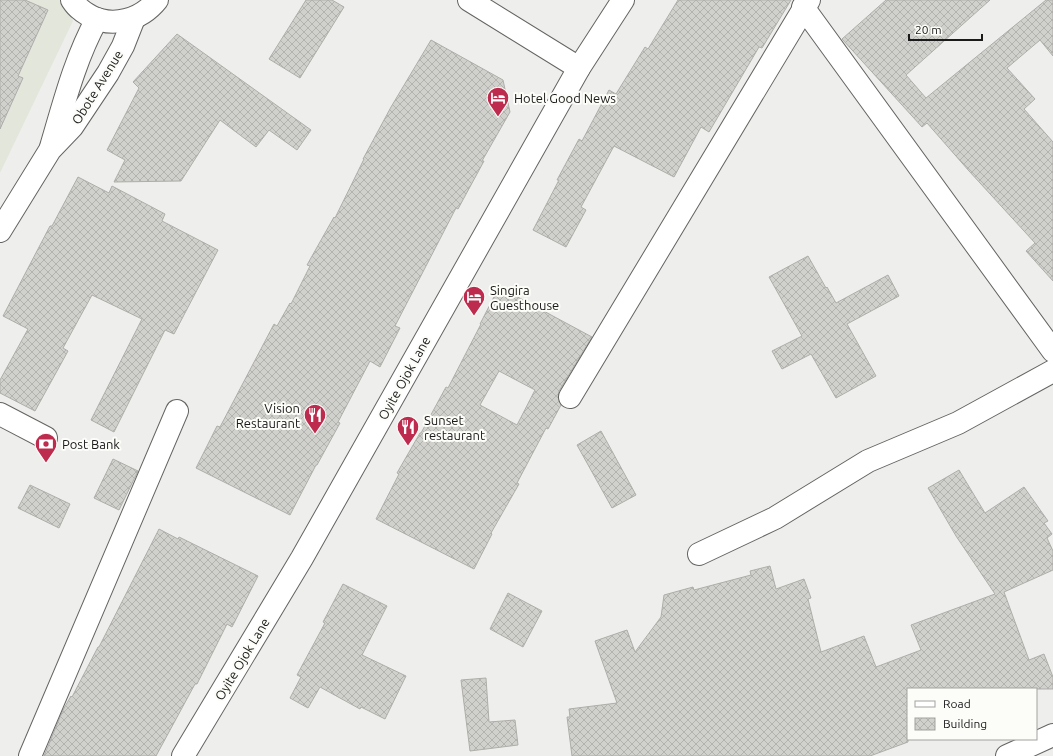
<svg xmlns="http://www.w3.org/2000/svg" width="1053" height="756" font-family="Ubuntu,sans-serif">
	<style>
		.built { fill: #e3e6db }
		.building { fill: url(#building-cross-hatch); stroke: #aeadaa; fill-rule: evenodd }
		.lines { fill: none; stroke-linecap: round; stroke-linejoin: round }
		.minor-casing { stroke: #646562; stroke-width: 24 }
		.major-casing { stroke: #646562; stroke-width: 24 }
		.minor { stroke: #fff; stroke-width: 22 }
		.major { stroke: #fff; stroke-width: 22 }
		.labels { text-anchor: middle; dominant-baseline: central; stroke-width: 4; stroke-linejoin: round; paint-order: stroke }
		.street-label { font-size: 13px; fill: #191a19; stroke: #fcfdf9 }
		.poi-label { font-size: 13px; fill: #191a19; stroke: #fcfdf9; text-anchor: start }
	</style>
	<defs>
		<pattern id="building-cross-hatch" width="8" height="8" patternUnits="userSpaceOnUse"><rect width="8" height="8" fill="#d0d0cc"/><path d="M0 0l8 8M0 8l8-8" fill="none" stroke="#b2b2af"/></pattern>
	</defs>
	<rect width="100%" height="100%" fill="#eeefec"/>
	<path class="built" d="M0 0H69L73 21 0 173Z"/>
	<g class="building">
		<path d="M0 0H25L48 10 18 76 23 78 0 129Z"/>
		<path d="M306 0H332L344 7 300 78 269 59Z"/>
		<path d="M678 0H791L762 48 759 47 709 132 701 127 674 177 614 146 581 207 586 210 566 247 533 230 559 180H557L579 139 582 141 609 90 616 94 645 47 648 49Z"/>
		<path d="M886 0H990L906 75 926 98 1046 0H1053V56L1040 40 1007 68 1035 99 1024 109 1053 142V281L1026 251 1035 243 969 171 927 123 922 127 842 39Z"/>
		<path d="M177 34 311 130 297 150 269 130 256 147 220 120 181 181 114 182 125 160 107 150 139 88 133 82Z"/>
		<path d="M431 40 503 80 510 112 482 161H484L458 209 456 208 395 326 400 328 380 367 370 361 338 422 340 423 317 465H316L290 515 196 468 217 426 220 427 274 324 277 326 290 303 291 304 310 266 307 265 334 217 335 218 364 159H363L391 107Z"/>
		<path d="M78 177 109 193 112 186 165 214 162 221 218 250 174 334 165 330 114 432 91 420 142 319 92 295 63 348 68 351 35 411 0 393V380L28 329 3 316 50 226H52Z"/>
		<path d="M808 256 826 288 827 287 836 303 888 275 899 296 847 324 876 376 836 398 811 354 782 369 772 351 802 336 769 277Z"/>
		<path d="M499 287 592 337 559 391 558 397 561 405 548 429 546 428 517 483 519 484 491 533 492 534 474 569 376 519 399 474 397 473 420 433H421L446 387 448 388 481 324H480ZM499 371 535 390 517 425 480 405Z"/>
		<path d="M601 431 636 495 612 508 577 445Z"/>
		<path d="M113 459 138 471 119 510 94 498Z"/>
		<path d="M959 470 985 513 1024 487 1048 521 1044 523 1052 534 1047 538 1053 551V570L1004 592 1029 660 1044 654 1053 677V689H908V742L870 756H572L567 717H570L569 709 617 703 595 641 627 630 635 652 661 617 664 595 693 587 694 590 751 575 750 571 770 566 776 589 804 579 811 598 808 599 821 652 864 636 876 667 921 650 911 625 995 594 956 536 928 488Z"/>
		<path d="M30 485 70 504 59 528 18 508Z"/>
		<path d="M159 529 178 539 179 537 258 576 232 627 227 624 197 684H195L156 756H44L63 710 71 696 72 697 98 647H99Z"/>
		<path d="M343 584 387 606 362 655 406 676 385 719 361 707 360 709 320 687 308 708 290 698 301 677 297 675 325 623 323 622Z"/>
		<path d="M508 593 542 611 523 647 490 629Z"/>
		<path d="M486 678 489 722 515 720 518 745 470 751 461 680Z"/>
	</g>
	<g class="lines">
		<g class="minor-casing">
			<g id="minor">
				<path d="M469 0 579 68"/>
				<path d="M803 7 1053 351"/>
				<path d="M570 397 809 0"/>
				<path d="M0 414 46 438"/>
				<path d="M699 554 775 518 868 461 958 423 1053 371"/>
				<path d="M30 756 177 411"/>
				<path d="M183 756 302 558 579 68 623 0"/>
				<path d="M1007 756 1053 735"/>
			</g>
		</g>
		<g class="major-casing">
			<g id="major">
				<path d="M72 0C74 3 77 7 80 9 83 12 87 14 90 16 113 28 141 20 157 0"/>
				<path d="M51 147C64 103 75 59 97 19"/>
				<path d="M0 231 50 150 72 127 108 73 123 46 134 18"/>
			</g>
		</g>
		<use href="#minor" class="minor"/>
		<use href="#major" class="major"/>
	</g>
	<defs>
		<g id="hotel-pin" transform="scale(1.15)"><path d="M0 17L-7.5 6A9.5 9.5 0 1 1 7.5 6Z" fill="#bd2c4e" stroke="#fcfdf9"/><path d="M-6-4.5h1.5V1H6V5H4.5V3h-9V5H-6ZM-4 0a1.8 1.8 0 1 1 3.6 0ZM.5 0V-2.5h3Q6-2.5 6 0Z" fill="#fff"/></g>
		<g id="restaurant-pin" transform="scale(1.15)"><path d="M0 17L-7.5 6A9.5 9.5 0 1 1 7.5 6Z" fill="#bd2c4e" stroke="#fcfdf9"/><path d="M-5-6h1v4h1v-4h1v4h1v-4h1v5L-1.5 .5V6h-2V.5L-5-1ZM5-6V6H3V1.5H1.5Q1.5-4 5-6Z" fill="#fff"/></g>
		<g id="bank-pin" transform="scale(1.15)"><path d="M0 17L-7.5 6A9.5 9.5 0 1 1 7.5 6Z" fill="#bd2c4e" stroke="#fcfdf9"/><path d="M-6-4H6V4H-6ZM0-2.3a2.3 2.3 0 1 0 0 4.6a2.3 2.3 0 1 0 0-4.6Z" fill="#fff"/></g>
	</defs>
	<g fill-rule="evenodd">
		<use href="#hotel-pin" x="498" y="98"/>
		<use href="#hotel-pin" x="474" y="297"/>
		<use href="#restaurant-pin" x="315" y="415"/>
		<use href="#restaurant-pin" x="408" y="427"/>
		<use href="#bank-pin" x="46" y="444"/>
	</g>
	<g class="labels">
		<g class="street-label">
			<text transform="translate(97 87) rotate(-58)">Obote Avenue</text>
			<text transform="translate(404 378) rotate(-61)">Oyite Ojok Lane</text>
			<text transform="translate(242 659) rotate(-59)">Oyite Ojok Lane</text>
		</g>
		<g class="poi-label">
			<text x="514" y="98">Hotel Good News</text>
			<text x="490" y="290">Singira<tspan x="490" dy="15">Guesthouse</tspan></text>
			<text x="300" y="408" text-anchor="end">Vision<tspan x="300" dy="15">Restaurant</tspan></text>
			<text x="424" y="420">Sunset<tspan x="424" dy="15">restaurant</tspan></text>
			<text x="62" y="444">Post Bank</text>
		</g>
	</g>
	<rect x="907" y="688" width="130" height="52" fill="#fcfdf9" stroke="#a1a29f"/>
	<rect x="915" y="701" width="20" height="6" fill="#ffffff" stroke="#a1a29f"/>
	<text x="943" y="708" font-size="12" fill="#191a19">Road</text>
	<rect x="915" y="718" width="20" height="12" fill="url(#building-cross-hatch)" stroke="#a1a29f"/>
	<text x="943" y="728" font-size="12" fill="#191a19">Building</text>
	<path d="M909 34v6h73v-6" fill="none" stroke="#191a19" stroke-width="2"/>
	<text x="915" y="34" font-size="12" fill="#191a19" stroke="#fcfdf9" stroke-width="3" paint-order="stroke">20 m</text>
</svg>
